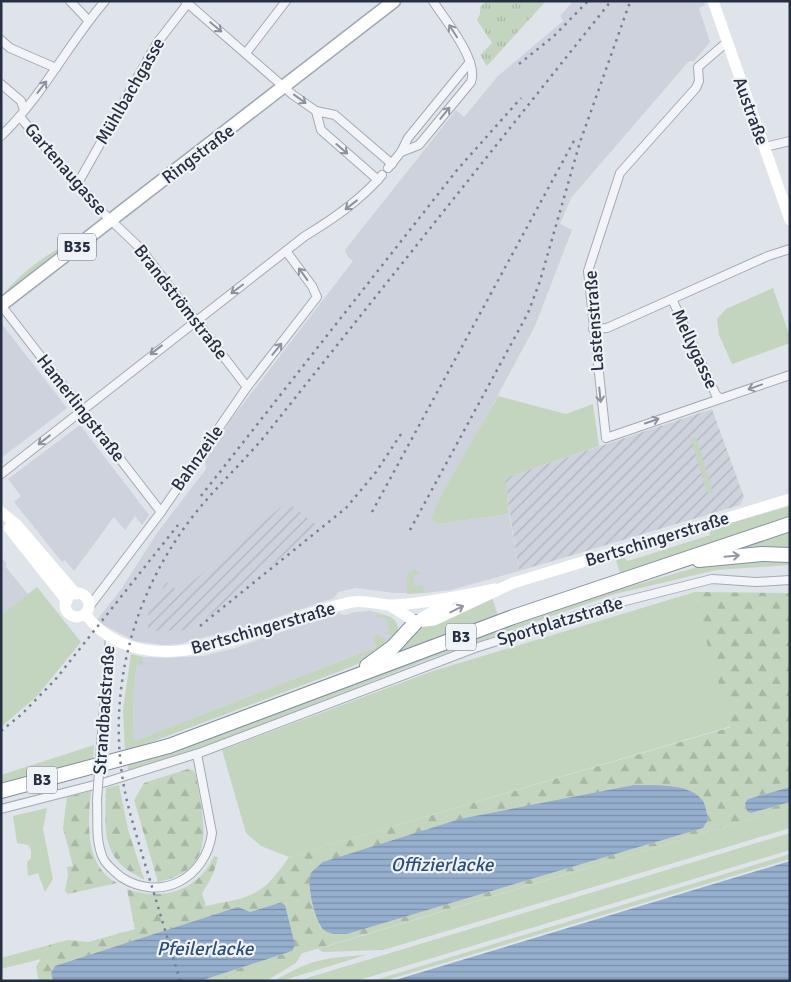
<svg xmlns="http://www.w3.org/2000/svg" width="791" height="982" font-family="Signika,sans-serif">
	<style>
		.built { fill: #cdd2dc }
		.industrial { fill: url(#industrial-furrows) }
		.green { fill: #c4d5bf }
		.forest { fill: url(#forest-firs); fill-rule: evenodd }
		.park { fill: url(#park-tufts) }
		.water { fill: url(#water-rules) }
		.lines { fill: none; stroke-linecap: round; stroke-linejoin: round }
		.street-casing { stroke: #a4aab5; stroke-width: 10 }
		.primary-casing { stroke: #9da7b7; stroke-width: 15 }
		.highway-casing { stroke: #858fa3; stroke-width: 16 }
		.street { stroke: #f3f4f8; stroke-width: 8 }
		.secondary { stroke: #fff; stroke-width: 11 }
		.primary { stroke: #fff; stroke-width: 12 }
		.highway { stroke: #fff; stroke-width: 14 }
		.rail { stroke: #778196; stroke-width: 2.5; stroke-dasharray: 2.5 5; stroke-linecap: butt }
		.street-bridge-casing { stroke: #a4aab5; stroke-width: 10; stroke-linecap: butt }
		.street-bridge { stroke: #f3f4f8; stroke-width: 8 }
		.oneway { stroke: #8c929e }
		.oneway2 { stroke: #9298a1 }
		.labels { text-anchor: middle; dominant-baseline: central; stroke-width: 4.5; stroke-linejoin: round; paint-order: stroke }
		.shield { fill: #eff2f7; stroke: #626a79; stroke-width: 1 }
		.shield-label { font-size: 16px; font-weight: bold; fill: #263043 }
		.street-label { font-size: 18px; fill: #263043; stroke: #eff2f7 }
		.water-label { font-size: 19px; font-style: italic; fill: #2c4c7c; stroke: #eff2f7 }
	</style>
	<defs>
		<pattern id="industrial-furrows" width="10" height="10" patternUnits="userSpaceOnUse" patternTransform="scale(1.25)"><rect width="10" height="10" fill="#cdd2dc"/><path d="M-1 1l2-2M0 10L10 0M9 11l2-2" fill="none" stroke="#b0b5be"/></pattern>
		<pattern id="forest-firs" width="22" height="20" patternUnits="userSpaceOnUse" patternTransform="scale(1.25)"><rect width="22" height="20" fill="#c4d5bf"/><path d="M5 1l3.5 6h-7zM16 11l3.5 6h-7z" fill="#a8b7a5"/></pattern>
		<pattern id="park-tufts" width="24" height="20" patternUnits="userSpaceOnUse" patternTransform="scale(1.25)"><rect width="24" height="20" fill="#c4d5bf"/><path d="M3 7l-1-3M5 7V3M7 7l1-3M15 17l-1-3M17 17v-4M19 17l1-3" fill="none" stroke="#a8b7a5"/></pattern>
		<pattern id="water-rules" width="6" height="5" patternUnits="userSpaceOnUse" patternTransform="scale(1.25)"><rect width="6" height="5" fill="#96afce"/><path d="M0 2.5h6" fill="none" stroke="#7a8fa9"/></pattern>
	</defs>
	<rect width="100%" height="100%" fill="#dfe3ea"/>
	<g class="built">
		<path d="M573 1H704L705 5 699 8 710 42 694 61H689L571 198 560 224 572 230 535 326 458 469 437 503 439 524 509 514 519 571 451 590 424 593H395L356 588 338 592 334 598 269 620 179 644 163 645 135 641 96 621 122 588 157 533 206 469 205 459 233 417 353 261 348 257 345 250 456 110 464 117 498 76 563 21 560 16Z"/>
		<path d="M1 323 67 408 1 458Z"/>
		<path d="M80 425 149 515 142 525 135 516 125 530 114 517 74 571 65 560 62 562 14 502 21 496 8 479Z"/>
		<path d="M1 557 7 564 5 566 28 594 1 615Z"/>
		<path d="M367 610 386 615 381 614 385 616 390 631 385 633 396 635 390 644 377 636 372 637 376 647 134 741 133 697 137 664H143V657L166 658 203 656 232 649 341 612 339 614 345 615 355 612 369 611Z"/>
	</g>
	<g class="industrial">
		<path d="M712 409 744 497 740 505 519 571 504 478Z"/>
		<path d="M287 502 319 527 191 630 148 631V614L166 582 179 591 197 578Z"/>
	</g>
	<g class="green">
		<path d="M69 243 7 293 6 291C20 274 49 252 69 243Z"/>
		<path d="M773 288 790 337V343L732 364 719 335 717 319 726 309Z"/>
		<path d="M498 396 566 414 593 404 599 446 505 478 509 514 439 524 432 519 437 503Z"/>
		<path d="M696 437 713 492 707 493 691 439Z"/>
		<path d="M790 506V517L620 573 615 557 621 555 628 561 710 535 709 529Z"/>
		<path d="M790 531V549L730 551Z"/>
		<path d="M790 560V565L717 570 615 594 432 658 200 748 128 770V765L210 739 515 624 614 591 701 566 731 561Z"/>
		<path d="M415 569 421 574 413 576 414 586 423 585 424 593 407 594V574Z"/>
		<path d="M37 587 81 642 37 696 1 727V615Z"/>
		<path d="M695 592 694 597 732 726 289 857 261 846 246 833 222 750 433 671Z"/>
		<path d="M492 597 498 616 390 656 416 628Z"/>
		<path d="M377 615C389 613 400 620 398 633L393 636 384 633 390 631 385 617 376 618Z"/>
		<path d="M377 635 390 642 365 661 343 670 125 752 123 709 131 654 143 657V665L137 664 133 697 134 741 376 647 372 637Z"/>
		<path d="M94 745 93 762 1 785V775Z"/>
		<path d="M790 807V828L737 844 383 950 323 952 318 949Z"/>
		<path d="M47 808 43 829 53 879 45 892 38 873 28 876 27 862 31 858V850L28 845 17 843 13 816Z"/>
		<path d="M790 833V850L356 981H297Z"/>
		<path d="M790 854V859L384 981H372Z"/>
		<path d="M49 945 41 959 1 969V958Z"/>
		<path d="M302 953 296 963 266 981H216Z"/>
		<path d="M366 955 281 981H274C312 959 323 958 366 955Z"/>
	</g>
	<g class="forest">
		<path d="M695 592 790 593V787L748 799 751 813 790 802V807L303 953 216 981H200L292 951 279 903 250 912 245 911 51 973 53 981H39L36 967 49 945 68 940 88 942 135 929 127 889C163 901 197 892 214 856L218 857C215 871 210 882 202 893L206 906C252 896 261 898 289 857L731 727 694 597ZM708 820 703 828 347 934C335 934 328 933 319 924Z"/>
		<path d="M188 769 193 770 196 775C203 821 220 870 158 882L134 800 144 783Z"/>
		<path d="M119 785 128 829 144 879C100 860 105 830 106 788Z"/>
		<path d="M91 791C88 822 84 866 117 883L68 894 65 891 68 875 67 867 73 866 63 828 67 797Z"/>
	</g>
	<path class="park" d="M486 1H546L487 66 480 55 492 43 477 20 480 14V7Z"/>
	<g class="water">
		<path d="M634 785C653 786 690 782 703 801 706 806 707 815 708 820L703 828 347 934C339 934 331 935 324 930 315 922 306 883 311 873 314 869 320 865 323 862L460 819Z"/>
		<path d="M790 787V802L751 813 747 811 745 803 748 799Z"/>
		<path d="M790 861V981H392Z"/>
		<path d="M279 903 285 905 295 945 292 951 200 981H53L51 973 55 966 238 907 250 912Z"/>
	</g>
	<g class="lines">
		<g class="street-casing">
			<g id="street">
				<path d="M70 1 88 20"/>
				<path d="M185 1 293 95 316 111 335 115 392 164"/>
				<path d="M1 40 10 48 56 68"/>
				<path d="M727 42 698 67 699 81 696 88 620 173 588 271 606 438 790 375"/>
				<path d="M246 53 286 1"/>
				<path d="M1 84 21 101 24 110"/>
				<path d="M316 111 321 130 378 180"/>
				<path d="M21 118 72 180 78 183 99 209 140 248 247 387"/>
				<path d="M1 136C42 97 68 44 105 1"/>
				<path d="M765 147 790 141"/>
				<path d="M401 152 419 145 471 82C479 60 445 20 433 1"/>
				<path d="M388 168 401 152 408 138 470 62"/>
				<path d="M78 183 157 43 188 3"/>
				<path d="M672 299 716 395 720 398"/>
				<path d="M1 305 161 512"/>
				<path d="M593 329 607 328 768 256 790 249"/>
				<path d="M1 474 305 236C333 219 361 200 382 175"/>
				<path d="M89 607 161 512 247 387 317 297 312 286 286 251"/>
				<path d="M101 745 110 637"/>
				<path d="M97 800C98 819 95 840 103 858 106 865 115 872 121 877 161 903 206 878 212 833L197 754"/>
				<path d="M1 809 106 782 202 752 475 648 617 603 712 579 756 582 790 580"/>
			</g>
		</g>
		<g class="primary-casing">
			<path id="primary" d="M1 305 394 1"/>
		</g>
		<g class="highway-casing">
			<g id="highway">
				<path d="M699 560 762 554 790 555"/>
				<path d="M367 666 393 647 416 622"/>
				<path d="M1 791 169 746 513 617 790 524"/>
			</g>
		</g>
		<use href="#street" class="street"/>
		<g class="secondary">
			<path d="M713 1 790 220"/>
			<path d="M1 512 17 525 76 594"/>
			<path d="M9 528 67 601"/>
			<circle cx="77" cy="605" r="12"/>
			<path d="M391 606 416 622 434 620 513 583 790 499"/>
			<path d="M85 614C150 698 274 617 352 602 366 599 380 606 394 605 428 603 462 596 495 589"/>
			<path d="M416 622 448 602"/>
		</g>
		<use href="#primary" class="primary"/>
		<use href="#highway" class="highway"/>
		<g class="rail">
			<path d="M519 64 554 36 588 1"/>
			<path d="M201 496 457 170 521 98"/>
			<path d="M372 512 575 139"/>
			<path d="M410 530 528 313 540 281 580 142 630 2"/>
			<path d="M200 626 346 508 376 472 403 431"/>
			<path d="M1 731 22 714 55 680 178 525"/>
			<path d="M180 981C168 939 155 897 142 854 135 830 127 806 123 781 109 694 130 607 180 534 204 498 236 470 264 437L611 1"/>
		</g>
		<g class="street-bridge-casing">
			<path id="street-bridge" d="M97 800 101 745"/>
		</g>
		<use href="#street-bridge" class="street-bridge"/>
	</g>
	<defs><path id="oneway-shaft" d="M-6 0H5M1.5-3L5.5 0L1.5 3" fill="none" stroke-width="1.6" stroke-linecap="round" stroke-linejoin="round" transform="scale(1.25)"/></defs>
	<g class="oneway">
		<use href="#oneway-shaft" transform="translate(216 27) rotate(40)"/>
		<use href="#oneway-shaft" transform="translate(453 31) rotate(-123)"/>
		<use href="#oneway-shaft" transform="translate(42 87) rotate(-52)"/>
		<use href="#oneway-shaft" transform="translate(300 99) rotate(36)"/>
		<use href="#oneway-shaft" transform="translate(445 113) rotate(-51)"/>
		<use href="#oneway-shaft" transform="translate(342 149) rotate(41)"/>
		<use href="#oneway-shaft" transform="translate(351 205) rotate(142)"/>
		<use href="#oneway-shaft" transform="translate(303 274) rotate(-126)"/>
		<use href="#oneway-shaft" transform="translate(237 289) rotate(143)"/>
		<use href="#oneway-shaft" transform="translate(277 349) rotate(-51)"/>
		<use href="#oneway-shaft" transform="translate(156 350) rotate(142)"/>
		<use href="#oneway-shaft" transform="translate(755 387) rotate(160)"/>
		<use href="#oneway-shaft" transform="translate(600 395) rotate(84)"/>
		<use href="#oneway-shaft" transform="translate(652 421) rotate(-19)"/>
		<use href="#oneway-shaft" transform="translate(44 440) rotate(142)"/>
	</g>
	<g class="oneway2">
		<use href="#oneway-shaft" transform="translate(732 556) rotate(-5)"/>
		<use href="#oneway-shaft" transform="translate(457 609) rotate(-27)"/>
	</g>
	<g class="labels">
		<g class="shield">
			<rect x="58" y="233.5" width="38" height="27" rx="4"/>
			<rect x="446" y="623.5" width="30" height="27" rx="4"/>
			<rect x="27" y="766.5" width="30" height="27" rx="4"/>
		</g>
		<g class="shield-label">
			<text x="77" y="247">B35</text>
			<text x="461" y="637">B3</text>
			<text x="42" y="780">B3</text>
		</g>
		<g class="street-label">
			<text transform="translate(130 91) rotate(-60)">Mühlbachgasse</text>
			<text transform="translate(751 111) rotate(70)">Austraße</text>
			<text transform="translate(198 154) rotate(-37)">Ringstraße</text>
			<text transform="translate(66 169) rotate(49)">Gartenaugasse</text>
			<text transform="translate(181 302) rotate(52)">Brandströmstraße</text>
			<text transform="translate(594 321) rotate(-94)">Lastenstraße</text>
			<text transform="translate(695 349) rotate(65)">Mellygasse</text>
			<text transform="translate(81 408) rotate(52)">Hamerlingstraße</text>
			<text transform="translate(197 458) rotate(-55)">Bahnzeile</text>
			<text transform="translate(657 539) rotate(-17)">Bertschingerstraße</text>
			<text transform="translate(560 621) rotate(-17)">Sportplatzstraße</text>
			<text transform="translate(263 628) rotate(-16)">Bertschingerstraße</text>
			<text transform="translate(104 710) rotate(-86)">Strandbadstraße</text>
		</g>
		<g class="water-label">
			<text x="442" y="865">Offizierlacke</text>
			<text x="205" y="949">Pfeilerlacke</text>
		</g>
	</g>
	<rect width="791" height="982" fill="none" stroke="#263043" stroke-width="5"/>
</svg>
